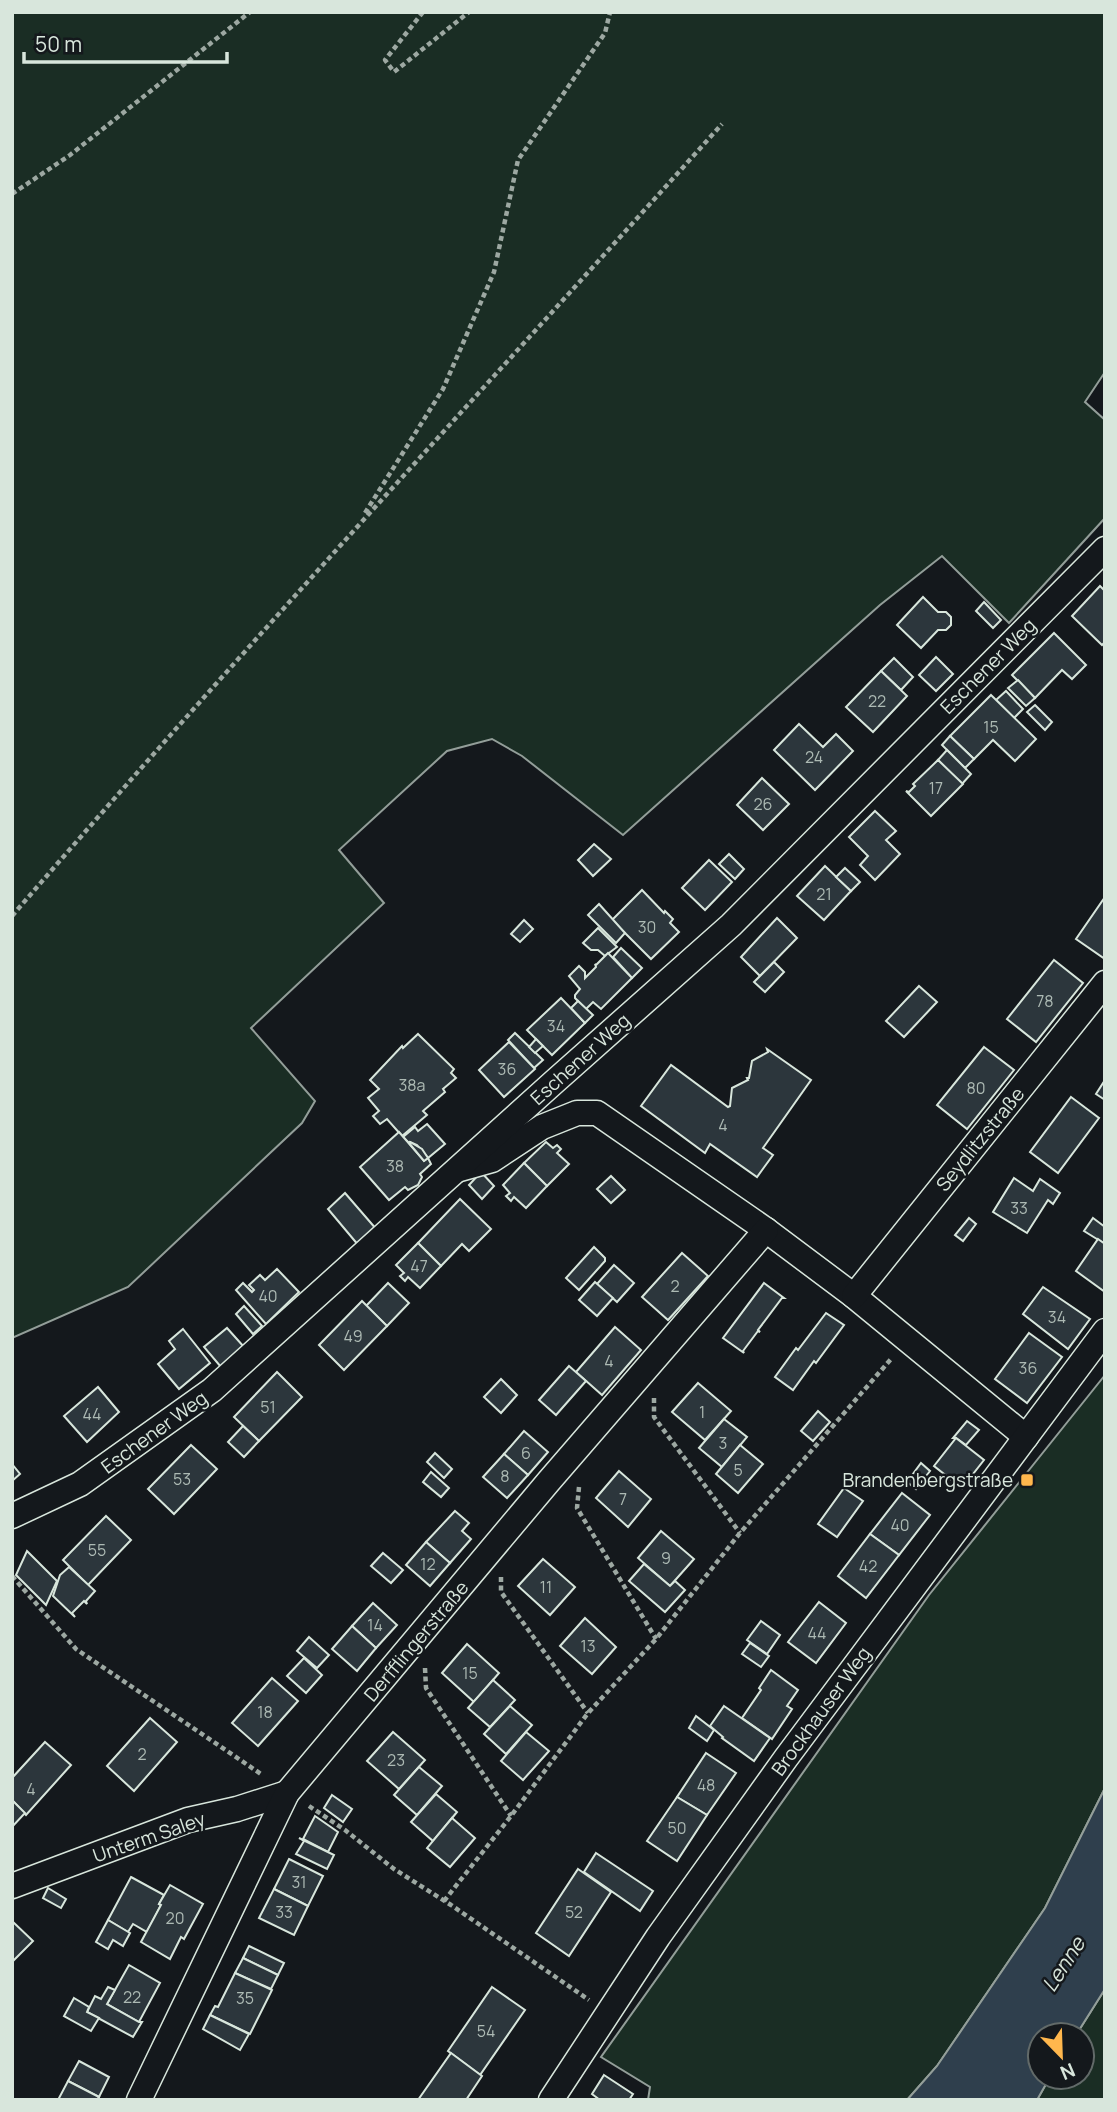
<svg xmlns="http://www.w3.org/2000/svg" width="1117" height="2112" font-family="Manrope,sans-serif">
	<style>
		.green { fill: #1a2d24; stroke: #939e99; stroke-width: 2 }
		.water { fill: #2f3f4d; stroke: #939e99; stroke-width: 2 }
		.building { fill: #2c363c; stroke: #d8e6dc; stroke-width: 2 }
		.lines { fill: none; stroke-linecap: round; stroke-linejoin: round }
		.minor-casing { stroke: #d8e6dc; stroke-width: 27 }
		.path { stroke: #9da8a2; stroke-width: 4.5; stroke-dasharray: 5 3.5; stroke-linecap: butt }
		.minor { stroke: #14181c; stroke-width: 24 }
		.poi-dot { fill: #ffb74d; stroke: #14181c; stroke-width: 2.5 }
		.labels { text-anchor: middle; dominant-baseline: central; stroke-width: 5; stroke-linejoin: round; paint-order: stroke }
		.number-label { font-size: 16px; fill: #adbab4 }
		.street-label { font-size: 19px; fill: #d8e6dc; stroke: #14181c }
		.poi-label { font-size: 19px; fill: #d8e6dc; stroke: #14181c; text-anchor: end }
		.water-label { font-size: 21px; font-style: italic; fill: #d8e6dc; stroke: #14181c }
	</style>
	<rect width="100%" height="100%" fill="#14181c"/>
	<g class="green">
		<path d="M12 12H1105V372L1085 402 1105 420V518L1009 623 942 556 880 605 623 835 522 756 492 739 447 751 339 850 384 903 251 1028 315 1101 302 1123 128 1287 12 1338Z"/>
		<path d="M1105 1375V1788L1045 1908 937 2066 907 2100H648L650 2087 601 2057 929 1595Z"/>
		<path d="M1105 1989V2100H1037L1050 2077H1082V2035H1076Z"/>
	</g>
	<path class="water" d="M1105 1788V1989L1076 2035H1040V2077H1050L1037 2100H907L937 2066 1045 1908Z"/>
	<g class="building">
		<path d="M1100 586 1105 591V642L1102 645 1072 616Z"/>
		<path d="M923 597 938 612H946L951 617V625L946 630H938L921 648 897 625Z"/>
		<path d="M984 602 1001 620 993 628 976 611Z"/>
		<path d="M1054 633 1086 665 1072 679 1062 670 1035 698 1012 675Z"/>
		<path d="M936 657 953 674 936 691 919 675Z"/>
		<path d="M894 658 913 677 901 690 881 671Z"/>
		<path d="M881 671 907 696 873 732 846 707Z"/>
		<path d="M1018 680 1035 698 1026 706 1008 688Z"/>
		<path d="M1006 691 1023 709 1014 718 996 700Z"/>
		<path d="M991 695 1036 739 1015 761 993 740 974 759 950 736Z"/>
		<path d="M1035 705 1052 722 1045 730 1027 712Z"/>
		<path d="M799 724 823 747 836 734 853 751 815 790 774 750Z"/>
		<path d="M950 736 974 759 965 768 942 745Z"/>
		<path d="M947 750 971 774 962 784 938 760Z"/>
		<path d="M938 760 963 784 931 816 906 791 909 792 915 786 913 784Z"/>
		<path d="M762 778 789 804 763 830 737 805Z"/>
		<path d="M875 811 896 831 886 840 900 854 875 880 860 865 868 856 849 837Z"/>
		<path d="M594 844 611 859 593 876 578 860Z"/>
		<path d="M729 854 744 869 735 879 719 864Z"/>
		<path d="M709 860 732 882 705 910 682 888Z"/>
		<path d="M825 866 851 891 824 920 797 896Z"/>
		<path d="M845 868 860 882 851 891 836 877Z"/>
		<path d="M642 890 664 913 665 911 673 919 670 923 679 932 651 959 612 920Z"/>
		<path d="M1105 897V959L1076 939Z"/>
		<path d="M599 904 625 933 616 943 588 915Z"/>
		<path d="M777 918 797 938 760 976 741 957Z"/>
		<path d="M524 920 533 929 520 942 511 934Z"/>
		<path d="M598 928 617 947 605 956 598 950H591L583 943Z"/>
		<path d="M621 948 642 968 632 978 613 957Z"/>
		<path d="M608 953 632 978 601 1009 593 1002 586 1009 575 998V995L580 989 569 976 579 966 585 972V978L596 967 595 964 596 965Z"/>
		<path d="M1054 960 1083 983 1036 1042 1007 1019Z"/>
		<path d="M774 962 784 972 765 992 754 982Z"/>
		<path d="M919 986 937 1002 904 1037 886 1021Z"/>
		<path d="M561 998 585 1023 552 1055 527 1030Z"/>
		<path d="M578 1001 593 1015 585 1023 571 1008Z"/>
		<path d="M515 1033 543 1060 534 1068 508 1040Z"/>
		<path d="M418 1034 454 1069 451 1073 456 1078 443 1089 445 1092 423 1111 427 1115 402 1136 387 1119 380 1124 373 1116 379 1111 368 1098 379 1089 370 1080 402 1046 403 1048Z"/>
		<path d="M536 1039 543 1046 535 1053 529 1047Z"/>
		<path d="M509 1042 535 1069 504 1097 479 1070Z"/>
		<path d="M984 1047 1014 1070 967 1129 937 1105Z"/>
		<path d="M767 1049 811 1080 763 1148 773 1155 757 1177 710 1144 705 1153 641 1106 671 1065 728 1107 730 1106 732 1088 748 1080 747 1078H749L752 1061 768 1052Z"/>
		<path d="M1105 1080V1100L1096 1094Z"/>
		<path d="M1071 1097 1099 1118 1058 1173 1030 1152Z"/>
		<path d="M427 1124 445 1144 428 1158 417 1145 410 1142 409 1143 403 1137 415 1127 418 1131Z"/>
		<path d="M399 1132 424 1161 428 1158 431 1164 420 1174 422 1177 418 1185 408 1190 405 1187 389 1200 360 1167Z"/>
		<path d="M410 1142 422 1149 428 1158 424 1161 409 1143Z"/>
		<path d="M546 1142 553 1148 557 1145 561 1149 557 1153 569 1164 547 1186 524 1163Z"/>
		<path d="M524 1163 547 1186 526 1208 514 1197 511 1201 506 1196 510 1193 503 1185Z"/>
		<path d="M481 1172 494 1186 482 1199 469 1185Z"/>
		<path d="M611 1176 625 1190 611 1203 597 1189Z"/>
		<path d="M1014 1178 1033 1191 1040 1179 1060 1193 1053 1204 1048 1200 1027 1233 993 1212Z"/>
		<path d="M345 1193 377 1230 359 1246 328 1209Z"/>
		<path d="M460 1199 491 1229 469 1251 462 1244 441 1266 418 1243Z"/>
		<path d="M969 1218 976 1224 963 1241 955 1235Z"/>
		<path d="M1093 1218 1105 1227V1244L1084 1231Z"/>
		<path d="M1098 1239 1105 1244V1292L1076 1271Z"/>
		<path d="M418 1243 441 1266 420 1288 408 1277 405 1281 400 1276 404 1273 396 1265Z"/>
		<path d="M594 1247 605 1258V1261L579 1290 566 1278Z"/>
		<path d="M682 1253 708 1276 668 1320 642 1297Z"/>
		<path d="M614 1265 634 1283 617 1302 597 1284Z"/>
		<path d="M277 1269 299 1292 266 1324 236 1290 243 1283 252 1292 254 1290 249 1285 260 1275 265 1280Z"/>
		<path d="M595 1282 613 1298 597 1316 579 1300Z"/>
		<path d="M388 1283 409 1303 387 1326 366 1306Z"/>
		<path d="M764 1283 784 1298H782L758 1330 760 1332 758 1331 743 1351 744 1353 723 1338Z"/>
		<path d="M1043 1287 1090 1319 1068 1349 1023 1314Z"/>
		<path d="M362 1301 387 1326 344 1370 319 1345Z"/>
		<path d="M244 1306 262 1326 253 1334 236 1314Z"/>
		<path d="M826 1313 844 1325 816 1363 814 1361 793 1390 775 1377 796 1348 798 1350Z"/>
		<path d="M615 1327 641 1350 602 1395 576 1372Z"/>
		<path d="M227 1328 244 1347 221 1367 204 1347Z"/>
		<path d="M183 1329 210 1363 179 1389 158 1364 175 1349 169 1341Z"/>
		<path d="M1029 1333 1062 1357 1027 1403 995 1379Z"/>
		<path d="M569 1366 586 1381 556 1415 539 1400Z"/>
		<path d="M277 1372 302 1397 259 1441 234 1417Z"/>
		<path d="M501 1379 517 1395 501 1413 484 1397Z"/>
		<path d="M698 1383 731 1411 705 1440 672 1412Z"/>
		<path d="M98 1387 119 1412 87 1442 64 1416Z"/>
		<path d="M818 1411 830 1422 813 1441 801 1431Z"/>
		<path d="M724 1419 747 1437 722 1467 699 1448Z"/>
		<path d="M967 1421 979 1430 966 1445 956 1438H953Z"/>
		<path d="M243 1426 259 1441 244 1457 228 1442Z"/>
		<path d="M524 1431 548 1452 528 1475 504 1454Z"/>
		<path d="M956 1438 984 1460 962 1488 934 1466Z"/>
		<path d="M191 1445 217 1469 174 1514 148 1489Z"/>
		<path d="M740 1445 763 1464 738 1493 716 1474Z"/>
		<path d="M435 1453 452 1469 444 1478 427 1462Z"/>
		<path d="M504 1454 528 1475 507 1498 483 1477Z"/>
		<path d="M921 1463 930 1471 916 1489 907 1482Z"/>
		<path d="M12 1464 20 1474 12 1481Z"/>
		<path d="M619 1471 651 1499 628 1527 596 1498Z"/>
		<path d="M431 1472 449 1488 441 1497 423 1482Z"/>
		<path d="M844 1488 863 1501 837 1537 818 1524Z"/>
		<path d="M902 1493 930 1515 899 1555 870 1534Z"/>
		<path d="M455 1511 469 1523 462 1531 471 1539 450 1563 426 1542Z"/>
		<path d="M106 1516 131 1540 88 1585 63 1560Z"/>
		<path d="M661 1531 694 1559 670 1586 638 1558Z"/>
		<path d="M870 1534 899 1555 866 1598 838 1576Z"/>
		<path d="M426 1542 450 1563 430 1586 406 1565Z"/>
		<path d="M27 1551 57 1581 46 1605 16 1575Z"/>
		<path d="M383 1553 403 1570 391 1583 371 1566Z"/>
		<path d="M543 1559 575 1587 550 1615 518 1586Z"/>
		<path d="M644 1564 670 1586 675 1581 685 1590 665 1612 629 1581Z"/>
		<path d="M69 1567 95 1591 86 1601 87 1604 84 1601 72 1613 75 1617 53 1596 60 1575Z"/>
		<path d="M819 1602 846 1623 816 1663 788 1642Z"/>
		<path d="M373 1603 397 1625 376 1648 352 1626Z"/>
		<path d="M585 1618 616 1647 592 1674 560 1646Z"/>
		<path d="M761 1621 780 1635 767 1654 747 1640Z"/>
		<path d="M352 1626 376 1648 357 1671 332 1649Z"/>
		<path d="M309 1637 329 1655 317 1668 297 1651Z"/>
		<path d="M750 1643 769 1656 761 1667 742 1654Z"/>
		<path d="M467 1644 499 1673 474 1702 442 1673Z"/>
		<path d="M304 1658 322 1675 306 1693 287 1676Z"/>
		<path d="M771 1670 798 1690 787 1706 792 1709 772 1739 742 1718 761 1690 759 1688Z"/>
		<path d="M272 1678 298 1701 258 1746 232 1723Z"/>
		<path d="M493 1680 515 1700 490 1727 468 1708Z"/>
		<path d="M510 1706 532 1725 506 1754 484 1734Z"/>
		<path d="M724 1706 770 1738 754 1761 722 1738 723 1737 710 1726Z"/>
		<path d="M696 1716 714 1730 707 1741 689 1728Z"/>
		<path d="M150 1718 177 1742 134 1791 107 1766Z"/>
		<path d="M393 1732 425 1760 399 1789 367 1761Z"/>
		<path d="M526 1732 549 1751 523 1780 501 1761Z"/>
		<path d="M45 1742 71 1765 26 1815 12 1800V1778Z"/>
		<path d="M706 1753 736 1773 707 1815 677 1797Z"/>
		<path d="M419 1767 442 1786 417 1815 394 1795Z"/>
		<path d="M436 1794 457 1812 433 1841 411 1822Z"/>
		<path d="M332 1795 352 1809 343 1822 324 1808Z"/>
		<path d="M677 1797 707 1815 677 1861 647 1841Z"/>
		<path d="M12 1800 25 1813 12 1827Z"/>
		<path d="M315 1816 338 1832 328 1852 303 1839Z"/>
		<path d="M452 1818 475 1838 450 1867 427 1848Z"/>
		<path d="M299 1838 334 1855 327 1869 296 1854 304 1841Z"/>
		<path d="M596 1853 653 1891 640 1911 584 1872Z"/>
		<path d="M289 1859 323 1876 308 1906 274 1889Z"/>
		<path d="M578 1869 611 1892 569 1956 536 1933Z"/>
		<path d="M131 1877 164 1895 159 1904 161 1905 147 1932 133 1924 128 1932 108 1920Z"/>
		<path d="M170 1885 203 1904 184 1939 181 1937 170 1959 141 1942 161 1905 159 1904Z"/>
		<path d="M48 1888 66 1899 61 1908 43 1898Z"/>
		<path d="M274 1889 308 1906 294 1935 259 1918Z"/>
		<path d="M108 1920 130 1933 123 1946 113 1940 108 1949 96 1942Z"/>
		<path d="M12 1921 33 1941 12 1962Z"/>
		<path d="M249 1946 284 1963 278 1975 243 1958Z"/>
		<path d="M243 1958 278 1975 271 1989 235 1973Z"/>
		<path d="M129 1965 160 1983 139 2022 107 2004Z"/>
		<path d="M235 1973 272 1990 250 2034 210 2015 215 2006 218 2007Z"/>
		<path d="M108 1987 115 1990 107 2004 139 2022H142L133 2037 87 2012 95 1996 101 1999Z"/>
		<path d="M492 1987 525 2010 480 2075 448 2051Z"/>
		<path d="M74 1998 89 2007 87 2012 99 2018 91 2031 64 2016Z"/>
		<path d="M210 2015 249 2034 240 2050 203 2029Z"/>
		<path d="M451 2053 482 2076 466 2100H418Z"/>
		<path d="M79 2061 109 2077 99 2097 68 2081Z"/>
		<path d="M604 2075 633 2094 629 2100H600L592 2094Z"/>
		<path d="M68 2081 99 2097 97 2100H58Z"/>
	</g>
	<g class="lines">
		<g class="minor-casing">
			<g id="minor">
				<path d="M460 1169 492 1160 542 1127 577 1113H597L766 1230 854 1296 1026 1437"/>
				<path d="M854 1296 1105 983"/>
				<path d="M12 1516 80 1484 212 1390 554 1082 731 925 1105 549"/>
				<path d="M12 1886 188 1820 237 1809 287 1793"/>
				<path d="M139 2100 287 1793 549 1481 766 1230"/>
				<path d="M551 2100 658 1937 786 1758 1105 1331"/>
			</g>
		</g>
		<g class="path">
			<path d="M423 12 385 60 394 72 469 12"/>
			<path d="M12 194 70 155 250 12"/>
			<path d="M365 513 443 389 494 272 518 160 605 33 610 12"/>
			<path d="M12 916C244 647 485 388 722 124"/>
			<path d="M654 1398V1417L740 1533"/>
			<path d="M579 1487 577 1508 656 1639"/>
			<path d="M12 1576 76 1649 261 1774"/>
			<path d="M501 1577V1592L588 1713"/>
			<path d="M425 1668 426 1688 511 1816"/>
			<path d="M309 1806 345 1830 394 1869 451 1905 589 2000"/>
			<path d="M444 1901 511 1816 588 1713 656 1639 740 1533 891 1359"/>
		</g>
		<use href="#minor" class="minor"/>
	</g>
	<rect class="poi-dot" x="1020" y="1473" width="14" height="14" rx="3.5"/>
	<g class="labels">
		<g class="number-label">
			<text x="877" y="701">22</text>
			<text x="991" y="727">15</text>
			<text x="814" y="757">24</text>
			<text x="936" y="788">17</text>
			<text x="763" y="804">26</text>
			<text x="824" y="894">21</text>
			<text x="647" y="927">30</text>
			<text x="1045" y="1001">78</text>
			<text x="556" y="1026">34</text>
			<text x="507" y="1069">36</text>
			<text x="412" y="1085">38a</text>
			<text x="976" y="1088">80</text>
			<text x="723" y="1125">4</text>
			<text x="395" y="1166">38</text>
			<text x="1019" y="1208">33</text>
			<text x="419" y="1266">47</text>
			<text x="675" y="1286">2</text>
			<text x="268" y="1296">40</text>
			<text x="1057" y="1317">34</text>
			<text x="353" y="1336">49</text>
			<text x="609" y="1361">4</text>
			<text x="1028" y="1368">36</text>
			<text x="268" y="1407">51</text>
			<text x="702" y="1412">1</text>
			<text x="92" y="1414">44</text>
			<text x="723" y="1443">3</text>
			<text x="526" y="1453">6</text>
			<text x="738" y="1470">5</text>
			<text x="505" y="1476">8</text>
			<text x="182" y="1479">53</text>
			<text x="623" y="1499">7</text>
			<text x="900" y="1525">40</text>
			<text x="97" y="1550">55</text>
			<text x="666" y="1558">9</text>
			<text x="428" y="1564">12</text>
			<text x="868" y="1566">42</text>
			<text x="546" y="1587">11</text>
			<text x="375" y="1625">14</text>
			<text x="817" y="1633">44</text>
			<text x="588" y="1646">13</text>
			<text x="470" y="1673">15</text>
			<text x="265" y="1712">18</text>
			<text x="142" y="1754">2</text>
			<text x="396" y="1760">23</text>
			<text x="706" y="1785">48</text>
			<text x="31" y="1789">4</text>
			<text x="677" y="1828">50</text>
			<text x="299" y="1882">31</text>
			<text x="284" y="1912">33</text>
			<text x="574" y="1912">52</text>
			<text x="175" y="1918">20</text>
			<text x="132" y="1997">22</text>
			<text x="245" y="1998">35</text>
			<text x="486" y="2031">54</text>
		</g>
		<g class="street-label">
			<text transform="translate(988 666) rotate(-45)">Eschener Weg</text>
			<text transform="translate(580 1059) rotate(-42)">Eschener Weg</text>
			<text transform="translate(980 1139) rotate(-51)">Seydlitzstraße</text>
			<text transform="translate(154 1432) rotate(-36)">Eschener Weg</text>
			<text transform="translate(416 1641) rotate(-50)">Derfflingerstraße</text>
			<text transform="translate(821 1711) rotate(-54)">Brockhauser Weg</text>
			<text transform="translate(149 1837) rotate(-19)">Unterm Saley</text>
		</g>
		<g class="poi-label">
			<text x="1013" y="1480">Brandenbergstraße</text>
		</g>
		<g class="water-label">
			<text transform="translate(1063 1964) rotate(-57)">Lenne</text>
		</g>
	</g>
	<rect width="1117" height="2112" fill="none" stroke="#d8e6dc" stroke-width="28"/>
	<g transform="translate(1061 2056) rotate(157)"><circle r="33" fill="#14181c" stroke="#626a69" stroke-width="2"/>
	<path d="M0-5L12 26L0 18L-12 26Z" fill="#ffb74d"/>
	<text y="-10" font-size="19" font-weight="bold" text-anchor="middle" fill="#d8e6dc">N</text>
	</g>
	<path d="M24 52v10h203v-10" fill="none" stroke="#d8e6dc" stroke-width="3.5"/>
	<text x="35" y="52" font-size="21" fill="#d8e6dc" stroke="#14181c" stroke-width="5" paint-order="stroke">50 m</text>
</svg>
